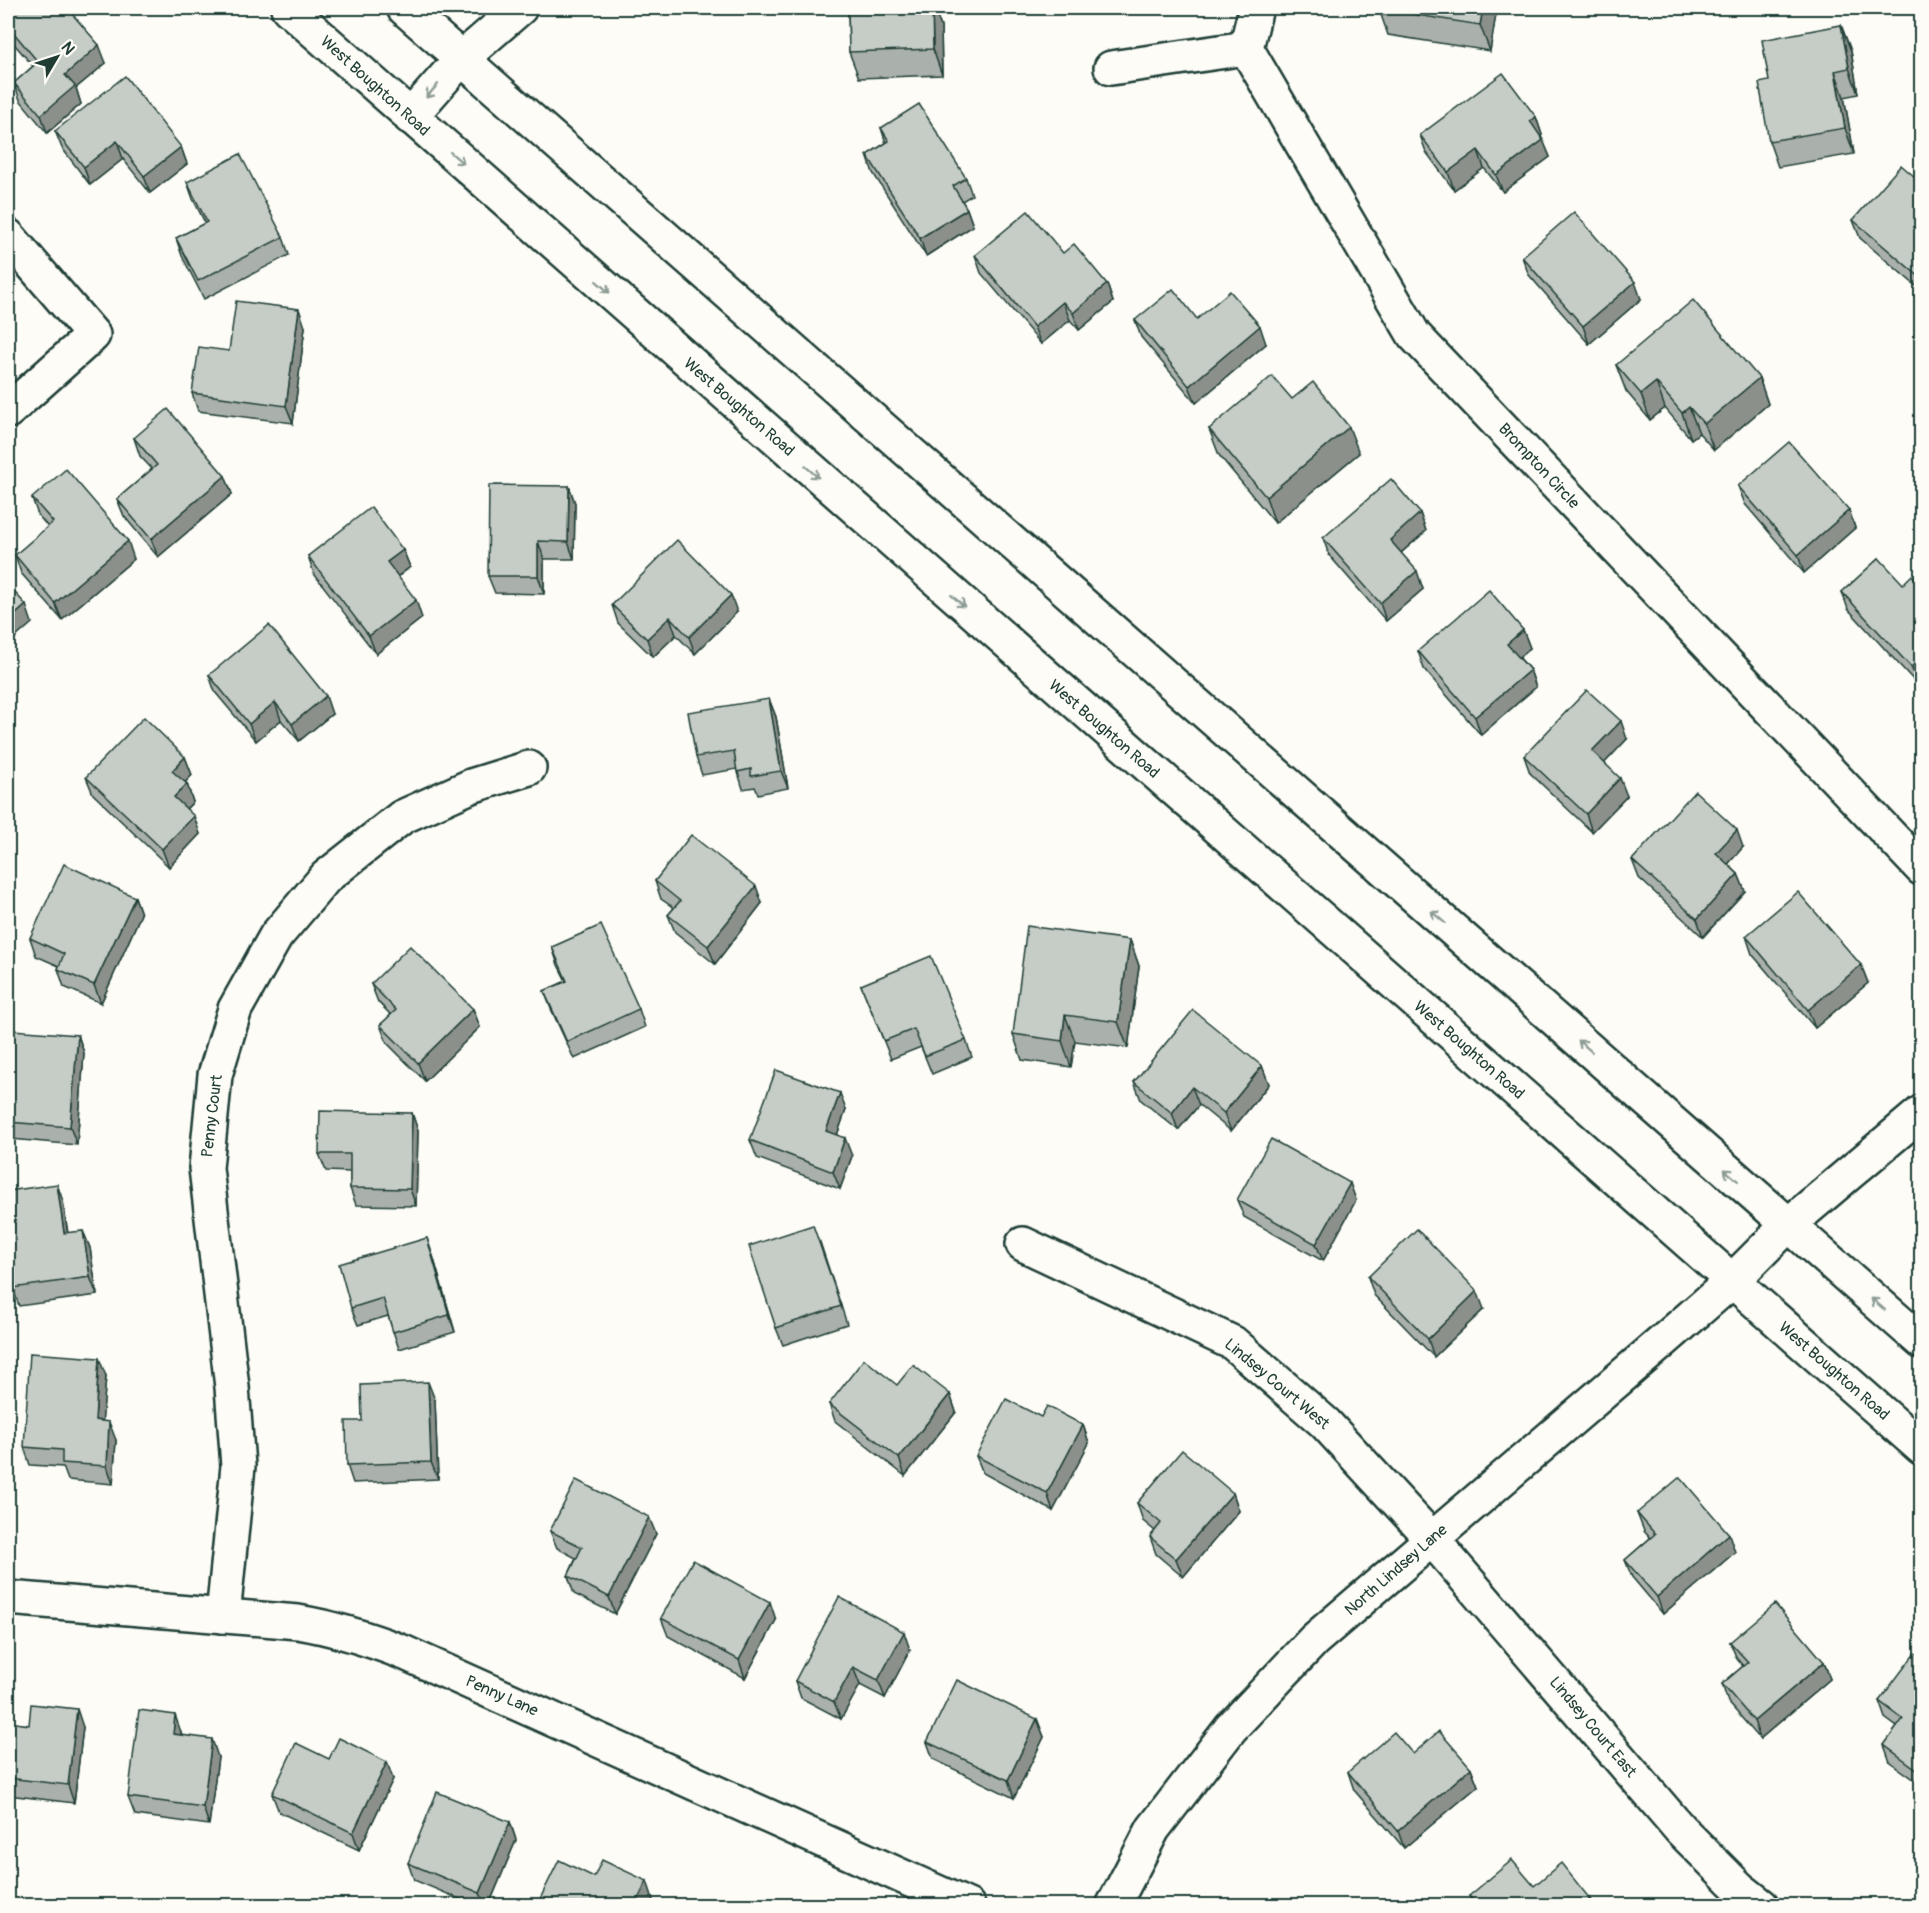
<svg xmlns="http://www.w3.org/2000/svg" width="1929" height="1913" font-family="Pangolin,sans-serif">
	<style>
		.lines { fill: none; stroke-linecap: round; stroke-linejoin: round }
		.minor-casing { stroke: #1f3d34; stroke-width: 38 }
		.major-casing { stroke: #1f3d34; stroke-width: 38 }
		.minor { stroke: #fdfcf7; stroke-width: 33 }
		.major { stroke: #fdfcf7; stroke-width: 33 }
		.wall { fill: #aab0ab; stroke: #1f3d34; stroke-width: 1.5 }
		.shaded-wall { fill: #8b908b; stroke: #1f3d34; stroke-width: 1.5 }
		.building { fill: #c6cdc7; stroke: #1f3d34; stroke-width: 1.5 }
		.oneway { stroke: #8e9c96 }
		.labels { text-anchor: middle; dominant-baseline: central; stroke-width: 4.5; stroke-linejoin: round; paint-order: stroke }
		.street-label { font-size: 16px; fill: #1f3d34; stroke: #fdfcf7 }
	</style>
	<rect width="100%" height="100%" fill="#fdfcf7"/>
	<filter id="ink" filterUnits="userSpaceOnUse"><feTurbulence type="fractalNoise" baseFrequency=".0167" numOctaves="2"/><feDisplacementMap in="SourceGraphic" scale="12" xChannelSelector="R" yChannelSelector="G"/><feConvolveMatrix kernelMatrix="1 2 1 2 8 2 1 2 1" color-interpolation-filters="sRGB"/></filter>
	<g filter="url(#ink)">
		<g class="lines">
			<g class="minor-casing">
				<g id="minor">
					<path d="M1256 8 1246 48 1414 335 1922 869"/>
					<path d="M1111 68 1246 48"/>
					<path d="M410 117 461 59 520 8"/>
					<path d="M8 236 93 335 8 411"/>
					<path d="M1023 1244 1233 1343 1325 1423 1432 1539 1680 1829 1739 1888 1762 1906"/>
					<path d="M8 1598 298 1622C335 1628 369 1639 405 1653L968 1906"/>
					<path d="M223 1616 238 1466 232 1387 206 1168 215 1075 235 1009 276 936 326 877 402 817 471 786 529 768"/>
					<path d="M1113 1906 1153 1829 1231 1728 1314 1640 1662 1342 1732 1281 1788 1225 1922 1112"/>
				</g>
			</g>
			<g class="major-casing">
				<g id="major">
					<path d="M288 8 1922 1448"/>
					<path d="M404 8 1922 1342"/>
				</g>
			</g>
			<use href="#minor" class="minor"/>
			<use href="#major" class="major"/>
		</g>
		<g class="wall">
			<path d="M848 8H934L941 27 942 75 859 78 849 52Z"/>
			<path d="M1497 8 1490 51 1388 35 1379 9Z"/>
			<path d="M8 16 106 63 76 88 81 104 47 133 20 100 14 83 33 66 9 38 8 33Z"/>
			<path d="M1841 25 1851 51 1858 94 1844 97 1854 154 1778 167 1769 141V81Z"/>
			<path d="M1536 117 1542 135 1541 136 1550 157 1503 192 1484 168 1454 190 1426 152 1420 135Z"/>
			<path d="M881 128 966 178 972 195 962 201 967 209 973 226 926 256 873 173 867 155 886 143Z"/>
			<path d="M55 131 181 147 187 164 150 193 123 159 90 185 62 148Z"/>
			<path d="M187 182 283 237 289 255 204 299 182 256 176 238 205 223 193 199Z"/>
			<path d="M1922 183V291L1860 238 1853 220Z"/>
			<path d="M1063 253 1107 284 1113 302 1079 330 1070 320 1041 344 981 273 975 255Z"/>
			<path d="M1522 257 1641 299 1589 344 1529 275Z"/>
			<path d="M1197 319 1266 344 1196 403 1141 337 1135 320Z"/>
			<path d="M305 327 293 423 198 411 192 393 229 351Z"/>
			<path d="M1616 365 1759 378 1768 404 1714 450 1699 433 1691 439 1665 408 1650 420 1626 391Z"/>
			<path d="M1209 429 1359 453 1275 523 1219 455Z"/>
			<path d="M134 438 225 476 232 494 158 557 124 516 117 499 152 469 140 456Z"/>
			<path d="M569 486 575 503 574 559H544V594L495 593 488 576Z"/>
			<path d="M1738 486 1849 510 1855 528 1804 573 1745 504Z"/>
			<path d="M32 498 134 559 62 620 21 573 15 555 48 527 38 515Z"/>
			<path d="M1420 513 1426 531 1401 553 1423 589 1386 621 1329 555 1323 538Z"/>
			<path d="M403 550 410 567 398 577 422 618 376 654 314 574 308 556Z"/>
			<path d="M1879 558 1918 685 1848 609 1842 592Z"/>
			<path d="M612 605 737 612 695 654 676 635 653 657 618 623Z"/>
			<path d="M1523 630 1530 648 1519 657 1530 670 1536 687 1481 735 1424 669 1418 651Z"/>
			<path d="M209 675 332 714 299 741 281 720 256 741 215 692Z"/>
			<path d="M769 699 776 717 788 788 758 794 755 787 743 789 737 769 702 775 696 757Z"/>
			<path d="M1627 739 1604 763 1627 796 1592 832 1530 773 1524 756Z"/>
			<path d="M185 757 192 775 185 782 187 784 193 802 186 809 200 834 169 867 93 794 86 777Z"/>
			<path d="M1743 847 1728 864 1738 874 1745 891 1703 937 1639 878 1632 860Z"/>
			<path d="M655 881 762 903 715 964 675 932 668 915 674 908 661 899Z"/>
			<path d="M135 897 141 914 101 1003 64 987 58 969 59 966 36 956 30 938Z"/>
			<path d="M1746 936 1861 965 1868 983 1815 1028 1752 954Z"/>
			<path d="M1130 940 1139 966 1128 1048 1075 1041 1071 1067 1022 1060 1013 1034Z"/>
			<path d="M552 947 639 1009 645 1027 574 1059 551 1009 544 991 566 981 558 965Z"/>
			<path d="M371 984 473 1009 480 1027 425 1081 387 1043 380 1025 391 1015 378 1002Z"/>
			<path d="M861 985 966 1040 972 1057 932 1074 921 1047 891 1059Z"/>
			<path d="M78 1035 84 1053 77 1145 11 1139 8 1129V1089Z"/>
			<path d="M1262 1066 1269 1084 1231 1131 1199 1105 1178 1130 1141 1100 1134 1082Z"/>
			<path d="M846 1110 837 1135 852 1156 840 1189 757 1158 750 1140Z"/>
			<path d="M412 1113 418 1131 416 1206 356 1205 350 1188V1172L326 1171 319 1154Z"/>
			<path d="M1237 1200H1356L1323 1261 1244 1217Z"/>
			<path d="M63 1201 68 1233 83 1231 90 1248 97 1295 19 1306 13 1288Z"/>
			<path d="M820 1242 847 1324 783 1345 776 1328Z"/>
			<path d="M433 1256 455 1332 399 1349 388 1316 358 1325 351 1308Z"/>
			<path d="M1368 1277 1484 1309 1434 1357 1374 1295Z"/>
			<path d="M106 1376 102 1421 116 1440 113 1484 68 1480 63 1467 30 1465 24 1447Z"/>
			<path d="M950 1394 956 1412 905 1476 835 1421 829 1404Z"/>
			<path d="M435 1400 438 1479 353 1483 347 1465 362 1421Z"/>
			<path d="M1041 1417 1083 1425 1089 1443 1053 1511 983 1473 976 1456Z"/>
			<path d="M1233 1493 1239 1511 1183 1577 1156 1554 1150 1537 1155 1531 1143 1521 1137 1503Z"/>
			<path d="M1637 1513 1735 1552 1663 1614 1632 1577 1625 1560 1650 1538 1644 1531Z"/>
			<path d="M550 1531 656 1534 615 1614 574 1594 568 1576 576 1558 557 1548Z"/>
			<path d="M661 1618 776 1620 745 1678 668 1636Z"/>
			<path d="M1730 1642 1824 1662 1830 1679 1760 1739 1728 1702 1722 1684 1743 1666 1737 1659Z"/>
			<path d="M910 1650 885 1698 860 1685 841 1719 801 1698 795 1681Z"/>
			<path d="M1922 1658V1785L1890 1762 1884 1745 1897 1727 1885 1718 1879 1701Z"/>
			<path d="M1037 1719 1044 1737 1014 1798 933 1759 927 1742Z"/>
			<path d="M8 1722 29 1725 83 1727 74 1803 8 1795Z"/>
			<path d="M181 1732V1735L218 1757 209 1825 135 1815 128 1797Z"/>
			<path d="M329 1759 393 1779 359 1850 279 1812 272 1794Z"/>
			<path d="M1471 1768 1478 1786 1404 1848 1354 1790 1348 1772Z"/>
			<path d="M510 1822 516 1840 489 1905H474L414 1880 408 1863Z"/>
			<path d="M1534 1886 1590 1899 1593 1905H1473L1469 1896Z"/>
		</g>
		<g class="shaded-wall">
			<path d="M932 8H934L941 27 942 75 933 49Z"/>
			<path d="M1483 8H1497L1490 51 1480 25Z"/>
			<path d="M1841 25 1851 51 1858 94 1849 68Z"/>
			<path d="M99 45 106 63 76 88 81 104 47 133 41 115 65 75Z"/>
			<path d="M1835 71 1844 97 1854 154 1845 128Z"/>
			<path d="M1536 117 1542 135 1537 139 1530 121Z"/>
			<path d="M1543 140 1550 157 1503 192 1496 175Z"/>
			<path d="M117 141 123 159 90 185 84 167Z"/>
			<path d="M181 147 187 164 150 193 144 176Z"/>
			<path d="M1478 150 1484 168 1454 190 1448 172Z"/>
			<path d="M967 209 973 226 926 256 920 238Z"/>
			<path d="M1635 282 1641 299 1589 344 1583 326Z"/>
			<path d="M1107 284 1113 302 1079 330 1073 313Z"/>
			<path d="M1063 302 1070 320 1041 344 1034 327Z"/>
			<path d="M299 309 305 327 293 423 286 406Z"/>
			<path d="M1260 326 1266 344 1196 403 1189 386Z"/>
			<path d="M1759 378 1768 404 1714 450 1704 424Z"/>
			<path d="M1656 382 1665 408 1650 420 1641 394Z"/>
			<path d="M1689 407 1699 433 1691 439 1682 413Z"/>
			<path d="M1349 427 1359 453 1275 523 1266 497Z"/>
			<path d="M225 476 232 494 158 557 151 539Z"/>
			<path d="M569 486 575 503 574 559 568 542Z"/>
			<path d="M1849 510 1855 528 1804 573 1798 555Z"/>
			<path d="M1420 513 1426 531 1396 557 1390 540Z"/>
			<path d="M128 541 134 559 62 620 55 603Z"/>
			<path d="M538 541 544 559V594L538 576Z"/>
			<path d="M403 550 410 567 393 580 387 562Z"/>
			<path d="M1417 571 1423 589 1386 621 1380 603Z"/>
			<path d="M731 595 737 612 695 654 689 637Z"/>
			<path d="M416 600 422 618 376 654 369 636Z"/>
			<path d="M26 605 32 623 8 644V621Z"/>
			<path d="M670 617 676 635 653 657 647 639Z"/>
			<path d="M1523 630 1530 648 1514 662 1507 644Z"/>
			<path d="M1922 658V682L1918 685 1911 667Z"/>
			<path d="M1530 670 1536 687 1481 735 1475 717Z"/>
			<path d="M326 696 332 714 299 741 292 724Z"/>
			<path d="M769 699 776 717 788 788 781 771Z"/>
			<path d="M275 702 281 720 256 741 249 724Z"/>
			<path d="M1621 721 1627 739 1599 769 1592 751Z"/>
			<path d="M185 757 192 775 179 789 172 771Z"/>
			<path d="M1620 778 1627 796 1592 832 1586 814Z"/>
			<path d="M187 784 193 802 180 815 174 797Z"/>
			<path d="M194 816 200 834 169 867 162 849Z"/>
			<path d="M1737 830 1743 847 1722 871 1716 853Z"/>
			<path d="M1738 874 1745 891 1703 937 1697 919Z"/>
			<path d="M756 886 762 903 715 964 708 946Z"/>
			<path d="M135 897 141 914 101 1003 94 985Z"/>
			<path d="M1130 940 1139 966 1128 1048 1118 1022Z"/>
			<path d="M1861 965 1868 983 1815 1028 1808 1010Z"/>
			<path d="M473 1009 480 1027 425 1081 418 1063Z"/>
			<path d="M1065 1015 1075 1041 1071 1067 1062 1041Z"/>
			<path d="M78 1035 84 1053 77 1145 70 1127Z"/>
			<path d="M1262 1066 1269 1084 1231 1131 1224 1113Z"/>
			<path d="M1192 1087 1199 1105 1178 1130 1172 1113Z"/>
			<path d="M840 1093 846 1110 832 1149 826 1131Z"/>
			<path d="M412 1113 418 1131 416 1206 410 1189Z"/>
			<path d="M845 1138 852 1156 840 1189 833 1172Z"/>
			<path d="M1350 1183 1356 1200 1323 1261 1316 1244Z"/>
			<path d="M57 1184 63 1201 70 1251 64 1233Z"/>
			<path d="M83 1231 90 1248 97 1295 90 1277Z"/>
			<path d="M427 1238 433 1256 455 1332 449 1315Z"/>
			<path d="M1477 1291 1484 1309 1434 1357 1428 1339Z"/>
			<path d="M99 1358 106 1376 101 1438 95 1420Z"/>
			<path d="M428 1382 435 1400 438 1479 431 1462Z"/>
			<path d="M950 1394 956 1412 905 1476 899 1458Z"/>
			<path d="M109 1422 116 1440 113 1484 107 1466Z"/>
			<path d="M1083 1425 1089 1443 1053 1511 1047 1493Z"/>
			<path d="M1233 1493 1239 1511 1183 1577 1176 1559Z"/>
			<path d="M649 1517 656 1534 615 1614 609 1597Z"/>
			<path d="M1729 1534 1735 1552 1663 1614 1657 1597Z"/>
			<path d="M770 1602 776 1620 745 1678 739 1660Z"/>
			<path d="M904 1632 910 1650 885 1698 878 1680Z"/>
			<path d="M1824 1662 1830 1679 1760 1739 1754 1721Z"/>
			<path d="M853 1667 860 1685 841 1719 834 1702Z"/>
			<path d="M77 1709 83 1727 74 1803 68 1785Z"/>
			<path d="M175 1715 181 1732 179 1752 173 1734Z"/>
			<path d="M1037 1719 1044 1737 1014 1798 1008 1780Z"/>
			<path d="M212 1739 218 1757 209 1825 203 1807Z"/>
			<path d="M387 1762 393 1779 359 1850 353 1833Z"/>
			<path d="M1471 1768 1478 1786 1404 1848 1398 1831Z"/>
			<path d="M510 1822 516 1840 489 1905H485L480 1893Z"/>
			<path d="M647 1881 653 1899 650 1905H635Z"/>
			<path d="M1590 1899 1593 1905H1582Z"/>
		</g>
		<g class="building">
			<path d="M18 8H67L99 45 65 75 75 86 41 115 14 83 38 62 8 26V16Z"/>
			<path d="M848 8H932L933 49 849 52Z"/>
			<path d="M1379 8H1483L1480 25 1379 9Z"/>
			<path d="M1841 25 1849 68 1835 71 1845 128 1769 141 1759 83 1769 81 1762 40Z"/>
			<path d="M1503 73 1536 117 1530 121 1543 140 1496 175 1478 150 1448 172 1420 135Z"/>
			<path d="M125 76 181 147 144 176 117 141 84 167 55 131Z"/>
			<path d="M919 104 966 178 953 186 967 209 920 238 867 155 889 141 881 128Z"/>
			<path d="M240 154 283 237 198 281 176 238 207 222 187 182Z"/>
			<path d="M1901 165 1922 183V279L1853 220Z"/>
			<path d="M1028 211 1063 253 1074 244 1107 284 1073 313 1063 302 1034 327 975 255Z"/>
			<path d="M1574 212 1635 282 1583 326 1522 257Z"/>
			<path d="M1173 289 1197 319 1230 291 1260 326 1189 386 1135 320Z"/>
			<path d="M1693 300 1759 378 1704 424 1689 407 1682 413 1656 382 1641 394 1616 365Z"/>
			<path d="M236 301 299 309 286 406 192 393 199 347 229 351Z"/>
			<path d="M1272 376 1292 399 1313 382 1349 427 1266 497 1209 429Z"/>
			<path d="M168 409 225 476 151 539 117 499 157 465 134 438Z"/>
			<path d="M1789 442 1849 510 1798 555 1738 486Z"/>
			<path d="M66 469 128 541 55 603 15 555 53 522 32 498Z"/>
			<path d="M1391 479 1420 513 1390 540 1417 571 1380 603 1323 538Z"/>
			<path d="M489 485 569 486 568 542 538 541V576H488Z"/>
			<path d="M371 507 403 550 387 562 416 600 369 636 308 556Z"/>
			<path d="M677 540 731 595 689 637 670 617 647 639 612 605Z"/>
			<path d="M1879 558 1903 584 1912 575 1922 586V658L1911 667 1842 592Z"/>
			<path d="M8 585 26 605 8 621Z"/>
			<path d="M1489 590 1523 630 1507 644 1530 670 1475 717 1418 651Z"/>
			<path d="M269 625 326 696 292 724 275 702 249 724 209 675Z"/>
			<path d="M1587 690 1621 721 1592 751 1620 778 1586 814 1524 756Z"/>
			<path d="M769 699 781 771 751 776V769L737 772 734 751 696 757 688 712Z"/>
			<path d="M144 717 185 757 172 771 187 784 174 797 194 816 162 849 86 777Z"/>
			<path d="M1695 791 1737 830 1716 853 1738 874 1697 919 1632 860Z"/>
			<path d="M691 835 756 886 708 946 668 915 680 901 655 881Z"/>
			<path d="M64 864 135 897 94 985 58 969 64 954 30 938Z"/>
			<path d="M1798 892 1861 965 1808 1010 1746 936Z"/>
			<path d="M601 925 639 1009 567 1042 544 991 567 981 552 947Z"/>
			<path d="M1027 926 1130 940 1118 1022 1065 1015 1062 1041 1013 1034Z"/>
			<path d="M410 946 473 1009 418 1063 380 1025 396 1010 371 984Z"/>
			<path d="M931 956 966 1040 925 1056 914 1029 884 1041 861 985Z"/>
			<path d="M1193 1010 1262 1066 1224 1113 1192 1087 1172 1113 1134 1082Z"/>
			<path d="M12 1030 78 1035 70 1127 8 1122V1089Z"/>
			<path d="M776 1070 840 1093 826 1131 845 1138 833 1172 750 1140Z"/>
			<path d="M320 1111 412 1113 410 1189 350 1188V1154H319Z"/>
			<path d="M1271 1139 1350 1183 1316 1244 1237 1200Z"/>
			<path d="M57 1184 64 1233 83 1231 90 1277 13 1288 8 1252V1191Z"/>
			<path d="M813 1225 841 1306 776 1328 749 1246Z"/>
			<path d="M1417 1229 1477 1291 1428 1339 1368 1277Z"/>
			<path d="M427 1238 449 1315 393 1332 383 1298 351 1308 339 1264Z"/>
			<path d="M30 1353 99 1358 95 1420 109 1422 107 1466 62 1463V1450L24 1447Z"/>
			<path d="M864 1359 897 1385 913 1365 950 1394 899 1458 829 1404Z"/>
			<path d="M428 1382 431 1462 347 1465 346 1421H362L361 1385Z"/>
			<path d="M1006 1399 1041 1417 1047 1406 1083 1425 1047 1493 976 1456Z"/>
			<path d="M1182 1450 1233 1493 1176 1559 1150 1537 1161 1523 1137 1503Z"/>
			<path d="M1680 1477 1729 1534 1657 1597 1625 1560 1655 1534 1637 1513Z"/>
			<path d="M576 1480 649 1517 609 1597 568 1576 582 1547 550 1531Z"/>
			<path d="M693 1560 770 1602 739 1660 661 1618Z"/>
			<path d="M839 1597 904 1632 878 1680 853 1667 834 1702 795 1681Z"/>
			<path d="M1775 1604 1824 1662 1754 1721 1722 1684 1748 1662 1730 1642Z"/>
			<path d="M1915 1653 1922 1658V1773L1884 1745 1903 1719 1879 1701Z"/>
			<path d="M957 1680 1037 1719 1008 1780 927 1742Z"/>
			<path d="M31 1704 77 1709 68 1785 8 1778V1722L29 1725Z"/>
			<path d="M139 1710 175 1715 173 1734 212 1739 203 1807 128 1797Z"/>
			<path d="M1439 1731 1471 1768 1398 1831 1348 1772 1394 1732 1413 1754Z"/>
			<path d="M339 1738 387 1762 353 1833 272 1794 296 1743 329 1759Z"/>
			<path d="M437 1792 510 1822 480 1893 408 1863Z"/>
			<path d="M559 1860 594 1877 602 1860 647 1881 635 1905H537Z"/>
			<path d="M1512 1860 1534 1886 1561 1863 1590 1899 1582 1905H1477L1469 1896Z"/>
			<path d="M704 1901 713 1905H702Z"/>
		</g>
		<defs><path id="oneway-shaft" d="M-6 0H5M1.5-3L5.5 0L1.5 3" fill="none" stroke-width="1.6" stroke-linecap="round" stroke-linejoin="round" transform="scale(1.5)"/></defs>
		<g class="oneway">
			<use href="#oneway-shaft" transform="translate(432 91) rotate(131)"/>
			<use href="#oneway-shaft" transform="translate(457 158) rotate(41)"/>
			<use href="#oneway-shaft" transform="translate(603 287) rotate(41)"/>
			<use href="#oneway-shaft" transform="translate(812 472) rotate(41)"/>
			<use href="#oneway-shaft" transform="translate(958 601) rotate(41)"/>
			<use href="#oneway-shaft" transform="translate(1438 917) rotate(-139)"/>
			<use href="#oneway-shaft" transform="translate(1585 1046) rotate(-139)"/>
			<use href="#oneway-shaft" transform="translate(1731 1175) rotate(-139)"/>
			<use href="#oneway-shaft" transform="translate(1878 1304) rotate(-139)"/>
		</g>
	</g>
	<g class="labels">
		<g class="street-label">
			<text transform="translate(375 86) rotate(42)">West Boughton Road</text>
			<text transform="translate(739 407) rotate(41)">West Boughton Road</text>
			<text transform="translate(1539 466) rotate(47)">Brompton Circle</text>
			<text transform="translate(1104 729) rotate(41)">West Boughton Road</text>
			<text transform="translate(1469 1050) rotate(41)">West Boughton Road</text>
			<text transform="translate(212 1116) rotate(-83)">Penny Court</text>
			<text transform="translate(1834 1371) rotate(41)">West Boughton Road</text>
			<text transform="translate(1277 1384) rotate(40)">Lindsey Court West</text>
			<text transform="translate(1396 1570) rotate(-41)">North Lindsey Lane</text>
			<text transform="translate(502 1696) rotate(24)">Penny Lane</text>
			<text transform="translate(1593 1727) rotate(50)">Lindsey Court East</text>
		</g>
	</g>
	<rect width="1929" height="1913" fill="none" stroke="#fdfcf7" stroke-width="30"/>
	<rect x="15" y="15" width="1899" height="1883" fill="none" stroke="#1f3d34" stroke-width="2" filter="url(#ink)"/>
	<g transform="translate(57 57) rotate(51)" stroke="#fdfcf7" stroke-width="4.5" paint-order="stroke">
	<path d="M0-4.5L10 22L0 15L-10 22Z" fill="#1f3d34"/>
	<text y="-9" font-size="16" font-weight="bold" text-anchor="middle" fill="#1f3d34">N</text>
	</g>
</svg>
